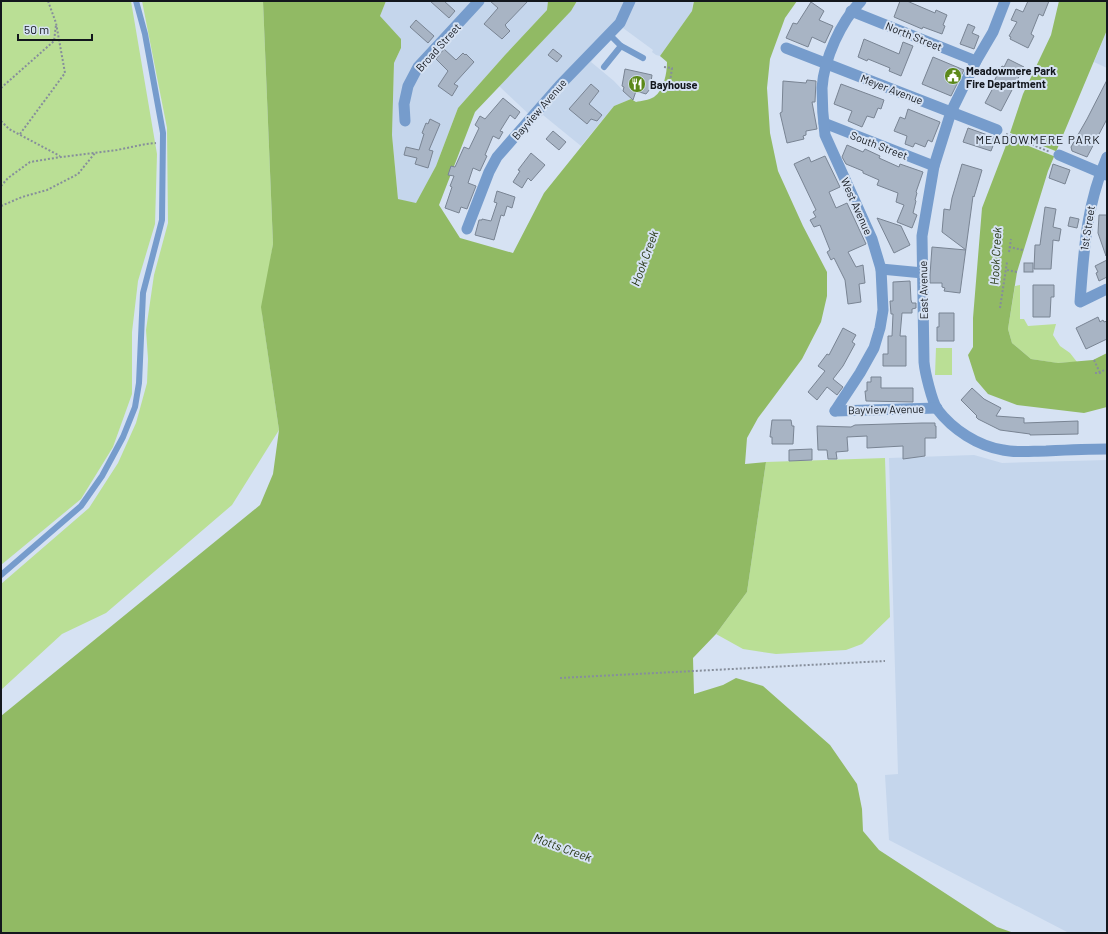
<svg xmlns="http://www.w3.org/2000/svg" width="1108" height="934" font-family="Barlow,sans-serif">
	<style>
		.built { fill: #c5d6ec }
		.green { fill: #badf95 }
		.water { fill: #91ba64 }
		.pier { fill: #d6e2f3 }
		.building { fill: #a8b4c4; stroke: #798493 }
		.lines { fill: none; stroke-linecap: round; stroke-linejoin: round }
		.path { stroke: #868e9b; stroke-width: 2; stroke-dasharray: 2 2; stroke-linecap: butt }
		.service { stroke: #769ccc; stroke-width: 6 }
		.minor { stroke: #769ccc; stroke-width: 11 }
		.labels { text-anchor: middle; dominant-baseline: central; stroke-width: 4; stroke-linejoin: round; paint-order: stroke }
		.street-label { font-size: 11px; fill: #13171d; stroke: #d6e2f3 }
		.poi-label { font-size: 11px; font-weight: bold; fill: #13171d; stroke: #d6e2f3; text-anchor: start }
		.neighbourhood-label { font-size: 12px; letter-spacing: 1px; fill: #13171d; stroke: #d6e2f3 }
		.water-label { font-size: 12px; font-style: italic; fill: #23330f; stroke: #d6e2f3 }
	</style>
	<rect width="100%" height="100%" fill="#d6e2f3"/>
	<g class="built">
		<path d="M386 1H548L547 10 505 55 458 108 436 166 416 204 398 199 392 135 394 63 401 48 380 16Z"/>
		<path d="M577 1H693L692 11 660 56 656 55 652 52 653 50 623 28 607 41 591 62 614 81 631 99 614 106 581 146 543 115 536 121 499 86 571 11Z"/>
		<path d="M1107 30V68L1094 62Z"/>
		<path d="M974 455 1002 463 1107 460V931L1069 933 889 840 885 775 898 774 889 458Z"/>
	</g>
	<g class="green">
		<path d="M1 1H131L157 154 155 224 138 281 132 332V394L113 447 81 499 1 565Z"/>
		<path d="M142 1H263L273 244 262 313 279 430 232 505 106 613 62 634 1 690V584L89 508 118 463 136 423 147 383 148 359 146 330 154 275 168 223 167 128Z"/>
		<path d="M1020 285V319H1024L1028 326 1056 324 1053 335 1060 346 1070 353 1077 362 1057 363 1031 359 1012 343 1008 329 1015 286Z"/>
		<path d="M936 348H952V375H935Z"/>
		<path d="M885 458 890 617 862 644 846 650 776 654 743 649 716 634 747 592 766 462Z"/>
	</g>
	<g class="water">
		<path d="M263 1H386L380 16 401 39V48L394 63 392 135 398 199 416 203 436 166 458 108 505 55 547 10 548 1H577L571 11 475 112 439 205 460 238 513 253 544 193 614 106 631 99 636 102C641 101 649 100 654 97 664 90 667 73 667 62L660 56 692 11 694 1H797L785 18 770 59 767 88 770 133 778 171 803 226 827 272V296L821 322 802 359 758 418 747 438 745 464 766 462 747 592 716 634 693 658 694 694 723 685 736 678 763 686 830 745 857 784 862 809 863 831 879 850 997 927 1014 933H1V716L260 505 273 474 279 430 261 307 273 244Z"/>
		<path d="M1059 1H1107V30L1048 171 1017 272 1008 329 1012 343 1031 359 1058 363 1093 360 1107 353V407L1084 413 1017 405 988 394 976 380 968 355 973 347V318L982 208 1005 148 1023 94 1051 35Z"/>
	</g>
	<path class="pier" d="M1008 132 1058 152 1056 157 1006 137Z"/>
	<g class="building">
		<path d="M430 1H444L455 11 449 18Z"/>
		<path d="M490 1H528L505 25 506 26V27L510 31 502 39 484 24 498 8Z"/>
		<path d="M900 1H907L935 13 936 10 947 15 943 25 945 26 942 34 923 27 922 29 894 17Z"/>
		<path d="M1028 1H1049L1043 16 1039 14 1031 34 1034 36 1028 48 1010 39 1011 37 1009 36 1017 22 1011 20 1016 9 1023 12Z"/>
		<path d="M811 2 824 11 819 20 833 26 825 43 812 37 808 47 786 38 793 23 797 24Z"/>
		<path d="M416 20 434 36 428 43 410 27Z"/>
		<path d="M968 24 975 27 972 33 979 36 974 49 960 44Z"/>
		<path d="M864 39 899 54 903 42 913 46 901 76 889 71 890 68 868 59 867 61 858 57Z"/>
		<path d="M444 49 456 60 463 53 465 55 466 54 474 62 454 84 458 86 452 96 438 86 448 71 436 59Z"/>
		<path d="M553 49 562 56 557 62 548 55Z"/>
		<path d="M933 57 964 70 951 96 922 84Z"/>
		<path d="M1008 59 1024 67 1001 111 985 103 993 88 991 87 1002 66 1004 67Z"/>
		<path d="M625 69 652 75 650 89 646 94 636 91 633 100 623 91 624 87 622 86Z"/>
		<path d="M807 80 816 81 815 102H812L817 129 806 131V135L803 136 804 139 787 143 780 113 782 112 783 81 806 83Z"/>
		<path d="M1107 80V119L1087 157 1072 151 1071 147 1087 119Z"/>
		<path d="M591 84 599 91 589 104 602 115 597 121 591 119 587 124 569 109Z"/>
		<path d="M841 84 884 100 881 109 878 108 874 118 867 116 862 127 848 121 852 111 834 104Z"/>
		<path d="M503 98 520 112 515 119 510 115 500 131 503 132 499 139 493 136 485 155 487 156 480 171 473 168 468 183 476 186 467 209 461 207 459 213 445 208 452 187 450 186 454 176 448 175 451 166 455 167 464 147 469 149 479 128 475 125 480 116 485 119Z"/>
		<path d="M908 109 940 122 932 142 928 140 925 147 915 143 913 147 905 144 907 136 894 131 900 117 905 119Z"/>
		<path d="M430 119 440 124 429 150 433 151 428 168 415 164 417 158 404 155 406 147 419 150 424 134 422 133 426 123 428 124Z"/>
		<path d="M968 128 996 138 991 151 963 142Z"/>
		<path d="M553 131 566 142 559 150 546 139Z"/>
		<path d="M847 145 863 152 865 149 880 156 879 158 899 167 900 164 923 172 916 192 917 193 915 200 916 201 913 213 917 215 912 228 897 222 904 205 896 202 898 193 877 185 879 180 863 173V171L846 164 842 157Z"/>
		<path d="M531 153 545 165 531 181 528 178 522 188 513 182 520 171 518 170Z"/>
		<path d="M825 156 840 187 829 192 836 208 847 203 866 244 848 252 856 267 863 265 865 283 859 284 861 302 848 304 845 280 834 258 831 260 827 252 830 250 820 225 814 227 810 220 816 217 813 212 816 210 794 164 809 157 811 162Z"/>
		<path d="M962 164 982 170 974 197 973 196 960 293 944 291 945 288 942 287V283H930V275L932 247 966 250 942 232 944 209 950 210 952 198Z"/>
		<path d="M1053 164 1070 170 1065 184 1049 178Z"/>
		<path d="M497 191 515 197 512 208 507 206 504 216 501 215 494 240 475 235 479 220H482V219L491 221 497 203 494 202Z"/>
		<path d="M1045 207 1056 209 1053 227 1061 229 1059 241 1053 240 1051 269H1034L1035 245H1040Z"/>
		<path d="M1099 215H1107L1106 256 1098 233Z"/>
		<path d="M1070 217 1079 219 1077 228 1068 226Z"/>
		<path d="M877 218 901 226 910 245 894 253Z"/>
		<path d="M1107 260V277L1099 281 1096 273 1098 272 1095 266Z"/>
		<rect x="1024" y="263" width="9" height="9"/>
		<path d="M910 281 911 300 912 303H916V308L912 309V313H902L900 336H906V366H883V354H888V336H892L893 314H891L890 301H893V282Z"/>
		<path d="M1033 285H1054V297H1051L1050 317H1033Z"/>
		<path d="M939 313H954V341H937V327H939Z"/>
		<path d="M1098 317 1100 322 1103 320 1104 322 1107 321V339L1086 349 1076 328Z"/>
		<path d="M843 328 856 335 852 342 855 344 843 366 833 379 843 387 837 395 827 387 817 400 808 392 825 371 818 366 827 354 829 355Z"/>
		<path d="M871 377H881V388H913V402L866 401 865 391H867V382H871Z"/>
		<path d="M972 388 984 399 1001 408 996 416 1024 418V423L1078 421V434L1030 435V434L1000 430 978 419 976 417 977 416 961 400Z"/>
		<path d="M772 420H791L792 426H794L793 444H772V437H770Z"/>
		<path d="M922 423H935V426H936V438H925V456L903 459V446L867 448V436L847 437 848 451 836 452 837 459H828L827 450H818L817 426 851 427 855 425Z"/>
		<path d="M812 449V460L789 461V450Z"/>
	</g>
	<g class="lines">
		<g class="path">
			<path d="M664 67 672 68 669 89"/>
			<path d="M1 88 54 41 56 25"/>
			<path d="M1 121 9 129 60 156"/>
			<path d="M20 134 65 73 56 23 48 1"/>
			<path d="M1006 134 1050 152"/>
			<path d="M1 186 8 178 30 162 61 157 117 150 146 144 156 143"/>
			<path d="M1 206 22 197 47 190 78 174 95 153"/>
			<path d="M1009 247 1023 250"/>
			<path d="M1009 252 1011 239"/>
			<path d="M1007 270 1017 272"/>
			<path d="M1000 308 1007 262"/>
			<path d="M1094 360 1100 373"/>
			<path d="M1095 373H1100L1104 370"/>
			<path d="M560 678 885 661"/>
		</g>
		<g class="service">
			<path d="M621 46 643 58"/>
			<path d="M604 67 621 46 609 34"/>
			<path d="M1 575 81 506 102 476 123 437 135 407 139 383 143 293 162 220 163 133 145 34 136 1"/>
		</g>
		<g class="minor">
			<path d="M1005 1 993 32 976 61 951 112 934 166 922 236 924 362C925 373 932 401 937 409 953 430 978 446 1003 450 1017 453 1032 451 1046 451 1066 450 1087 449 1107 449"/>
			<path d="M851 11 976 61"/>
			<path d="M786 48 997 130"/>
			<path d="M405 121 404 104 408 86 418 67 479 1"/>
			<path d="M824 123 934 166"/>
			<path d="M1059 155 1106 175"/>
			<path d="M1107 157C1086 206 1084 249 1080 302L1107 289"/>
			<path d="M467 229 489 172 497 157 560 85 620 23 630 1"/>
			<path d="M881 269 923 273"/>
			<path d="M835 411 860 373 874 348 880 328 883 310 881 269 872 239 825 135C823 119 822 103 822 88 824 59 841 21 861 1"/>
			<path d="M835 411 937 408"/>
		</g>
	</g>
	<defs>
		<g id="civic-disc" transform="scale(0.9)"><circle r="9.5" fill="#5c891a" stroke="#d6e2f3"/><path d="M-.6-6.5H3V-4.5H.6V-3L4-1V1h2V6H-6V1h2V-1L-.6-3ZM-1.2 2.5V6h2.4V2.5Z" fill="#fff"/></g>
		<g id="restaurant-disc" transform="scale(0.9)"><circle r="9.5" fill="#5c891a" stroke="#d6e2f3"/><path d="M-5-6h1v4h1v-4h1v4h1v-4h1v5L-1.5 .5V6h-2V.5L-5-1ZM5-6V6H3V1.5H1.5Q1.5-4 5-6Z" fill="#fff"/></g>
	</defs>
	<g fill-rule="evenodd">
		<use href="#civic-disc" x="953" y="76"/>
		<use href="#restaurant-disc" x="637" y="84"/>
	</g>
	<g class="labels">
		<g class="street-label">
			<text transform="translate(914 36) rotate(22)">North Street</text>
			<text transform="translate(438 47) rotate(-48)">Broad Street</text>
			<text transform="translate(892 89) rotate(21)">Meyer Avenue</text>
			<text transform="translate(539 109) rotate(-49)">Bayview Avenue</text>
			<text transform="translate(879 145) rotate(21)">South Street</text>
			<text transform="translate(857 206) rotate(66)">West Avenue</text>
			<text transform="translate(1087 228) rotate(-81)">1st Street</text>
			<text transform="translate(923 290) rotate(-91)">East Avenue</text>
			<text transform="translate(886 409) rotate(-1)">Bayview Avenue</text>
		</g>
		<g class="poi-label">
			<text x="966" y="70">Meadowmere Park<tspan x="966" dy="13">Fire Department</tspan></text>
			<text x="650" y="84">Bayhouse</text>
		</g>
		<g class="neighbourhood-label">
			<text x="1038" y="139">MEADOWMERE PARK</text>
		</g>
		<g class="water-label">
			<text transform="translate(995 256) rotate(-87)">Hook Creek</text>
			<text transform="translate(644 258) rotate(-70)">Hook Creek</text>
			<text transform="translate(563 847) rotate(20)">Motts Creek</text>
		</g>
	</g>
	<rect width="1108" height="934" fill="none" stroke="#13171d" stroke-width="4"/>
	<path d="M18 34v6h74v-6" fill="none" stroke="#13171d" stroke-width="2"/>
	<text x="24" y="34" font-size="12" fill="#13171d" stroke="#d6e2f3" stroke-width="3" paint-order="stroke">50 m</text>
</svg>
